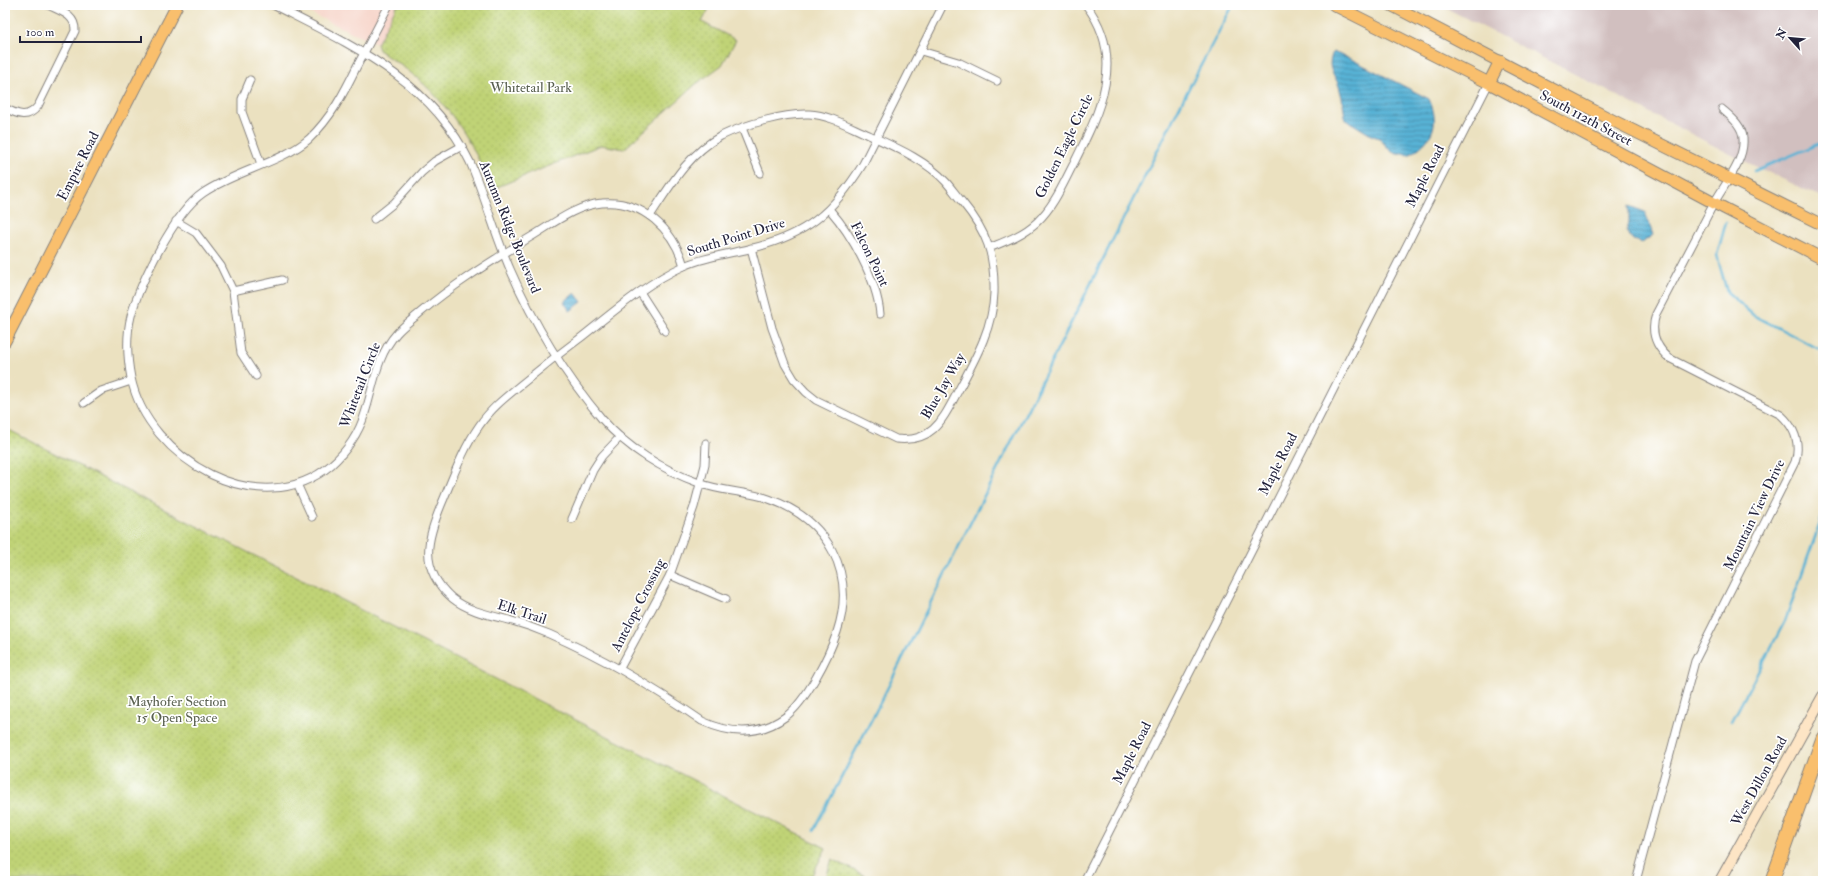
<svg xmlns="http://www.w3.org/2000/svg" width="1828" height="886" font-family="'IM FELL Double Pica',serif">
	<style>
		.built { fill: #f6d1c5 }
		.industrial { fill: #d1bfbf }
		.park { fill: url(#park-dots); stroke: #717a58 }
		.water { fill: url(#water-rules); stroke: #3d6a88 }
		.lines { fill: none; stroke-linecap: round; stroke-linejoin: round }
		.stream { stroke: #58b2d5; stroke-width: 2.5 }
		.minor-casing { stroke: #86827e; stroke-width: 9 }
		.secondary-casing { stroke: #86827e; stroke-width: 12 }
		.primary-casing { stroke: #86827e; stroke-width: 13 }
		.motorway-casing { stroke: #86827e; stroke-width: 15 }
		.minor { stroke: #fff; stroke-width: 7 }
		.secondary { stroke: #fde5c5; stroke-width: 10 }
		.primary { stroke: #f9bf6d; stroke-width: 11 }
		.motorway { stroke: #f9bf6d; stroke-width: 13 }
		.labels { text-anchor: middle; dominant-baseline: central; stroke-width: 3.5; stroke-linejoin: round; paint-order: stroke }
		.park-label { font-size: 14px; fill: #596050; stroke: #fff }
		.street-label { font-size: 14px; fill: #22223b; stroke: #fff }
	</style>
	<defs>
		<pattern id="park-dots" width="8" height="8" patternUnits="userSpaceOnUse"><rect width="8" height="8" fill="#c0d376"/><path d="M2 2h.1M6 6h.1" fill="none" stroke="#a5b567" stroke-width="1.8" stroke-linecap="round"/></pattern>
		<pattern id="water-rules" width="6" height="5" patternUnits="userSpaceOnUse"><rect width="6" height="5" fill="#58b2d5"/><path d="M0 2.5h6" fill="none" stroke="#4890ae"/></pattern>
	</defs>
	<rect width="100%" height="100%" fill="#fff"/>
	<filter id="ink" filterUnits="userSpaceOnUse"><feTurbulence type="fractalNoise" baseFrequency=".025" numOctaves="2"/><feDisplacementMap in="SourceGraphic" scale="8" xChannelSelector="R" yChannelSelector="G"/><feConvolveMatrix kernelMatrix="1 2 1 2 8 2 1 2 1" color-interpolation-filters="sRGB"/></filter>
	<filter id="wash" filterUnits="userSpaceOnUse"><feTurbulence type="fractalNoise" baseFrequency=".012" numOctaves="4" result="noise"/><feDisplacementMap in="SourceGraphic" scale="16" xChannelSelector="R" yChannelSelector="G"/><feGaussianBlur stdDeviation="0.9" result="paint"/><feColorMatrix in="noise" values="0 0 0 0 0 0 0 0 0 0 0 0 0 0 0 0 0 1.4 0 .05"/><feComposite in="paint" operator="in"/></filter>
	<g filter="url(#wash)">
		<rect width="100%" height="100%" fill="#ebe1c0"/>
		<path class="built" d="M293 5H397L377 44Z"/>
		<path class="industrial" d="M1440 5H1823V198L1740 159Z"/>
		<g class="park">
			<path d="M397 5H711L702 22 736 40 722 65 696 84 624 149 601 145 492 189C474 145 449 103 411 73 401 64 389 59 379 50L377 44Z"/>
			<path d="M5 428 826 848 809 881H5Z"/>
			<path d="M832 859 875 881H825Z"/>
		</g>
		<g class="water">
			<path d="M1333 52 1351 59 1429 99C1441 125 1432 141 1409 155L1392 152 1379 138 1371 135 1345 119C1344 109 1343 100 1340 90 1336 73 1325 71 1333 52Z"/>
			<path d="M1629 206 1645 212 1653 235 1642 243 1633 240 1627 232 1629 222Z"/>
			<path d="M575 293 582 302 570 311 564 302Z"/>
		</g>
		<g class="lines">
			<g class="stream">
				<path d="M1754 171 1823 142"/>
				<path d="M1726 222 1717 255 1727 292 1753 315 1823 351"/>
				<path d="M1732 721 1785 621 1823 515"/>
				<path d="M814 830 875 713 1191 84 1233 5"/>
			</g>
		</g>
	</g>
	<g filter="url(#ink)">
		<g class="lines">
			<g class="minor-casing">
				<g id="minor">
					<path d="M273 5C351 45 430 79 470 162 485 197 495 234 510 269 533 322 564 374 602 419 627 448 663 470 699 483 722 492 746 491 769 499 827 519 857 572 837 632 829 656 806 702 785 717 759 736 730 734 702 721 653 687 604 658 549 634 537 629 523 624 509 620 489 615 468 611 452 598 418 568 427 539 442 503 453 477 463 449 479 426 491 408 507 396 523 383 541 368 560 353 579 339 612 313 646 283 684 266 705 257 727 254 749 249 805 236 833 213 863 164L943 5"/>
					<path d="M389 5C378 26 368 46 357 66 344 93 331 118 309 139 281 163 235 171 203 193 175 212 140 282 131 316 126 336 127 357 131 378 148 459 260 525 331 465 346 452 359 433 365 413 374 386 376 356 397 333 404 325 413 319 421 312 454 284 492 261 529 238 551 225 576 205 602 203 642 199 674 230 684 266"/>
					<path d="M921 51 958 62 997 81"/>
					<path d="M250 80 242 99V112L261 164"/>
					<path d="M5 108C18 115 28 119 38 106L75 31C76 15 60 11 48 5"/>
					<path d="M742 128 760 173"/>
					<path d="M830 210C852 235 877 280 880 314"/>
					<path d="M650 216C670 186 688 154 721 136 744 125 784 113 809 114 830 115 850 127 869 135 895 147 926 160 946 182 952 189 957 196 963 203 987 232 995 255 994 293 993 329 974 361 957 393 942 421 932 443 896 439L816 400 806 392 794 379 785 364 772 328 751 248"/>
					<path d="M374 219 394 203 422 172 435 161 462 146"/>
					<path d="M176 221 196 233 221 266 233 291 241 353 256 376"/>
					<path d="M989 248C1006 241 1023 235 1037 222 1054 206 1063 184 1074 163 1100 111 1127 58 1086 5"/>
					<path d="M233 291 282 280"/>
					<path d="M640 292 665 331"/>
					<path d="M84 403 101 391 131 381"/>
					<path d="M297 484 312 517"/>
					<path d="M572 519 593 470 602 456 620 437"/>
					<path d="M670 575 726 599"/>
					<path d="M620 668 670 575 694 507 705 465 706 443"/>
					<path d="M1084 881 1489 83"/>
					<path d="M1636 881 1695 661 1795 462C1801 443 1795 428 1781 415L1669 358C1655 346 1650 332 1656 314 1675 278 1694 241 1713 205 1723 186 1745 161 1743 139 1743 126 1731 117 1722 109"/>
				</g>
			</g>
			<g class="secondary-casing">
				<path id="secondary" d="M1720 881 1823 696"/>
			</g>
			<g class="primary-casing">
				<g id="primary">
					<path d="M1334 5 1489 83 1714 203 1823 259"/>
					<path d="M1391 5 1612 120 1823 225"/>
					<path d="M1489 83 1500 61"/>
					<path d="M5 341 177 5"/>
				</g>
			</g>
			<g class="motorway-casing">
				<path id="motorway" d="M1772 881 1823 738"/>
			</g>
			<use href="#minor" class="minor"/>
			<use href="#secondary" class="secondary"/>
			<use href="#primary" class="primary"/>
			<use href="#motorway" class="motorway"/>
		</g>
	</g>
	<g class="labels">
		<g class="park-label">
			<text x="531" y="87">Whitetail Park</text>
			<text x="177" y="701">Mayhofer Section<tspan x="177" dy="16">15 Open Space</tspan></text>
		</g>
		<g class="street-label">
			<text transform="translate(1586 118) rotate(28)">South 112th Street</text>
			<text transform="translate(1064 146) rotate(-64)">Golden Eagle Circle</text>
			<text transform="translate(78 166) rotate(-63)">Empire Road</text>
			<text transform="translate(1425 176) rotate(-63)">Maple Road</text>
			<text transform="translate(510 227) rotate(68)">Autumn Ridge Boulevard</text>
			<text transform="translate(736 237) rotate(-17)">South Point Drive</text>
			<text transform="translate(870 254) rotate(64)">Falcon Point</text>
			<text transform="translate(360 385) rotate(-69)">Whitetail Circle</text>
			<text transform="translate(943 386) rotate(-60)">Blue Jay Way</text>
			<text transform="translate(1278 464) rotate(-63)">Maple Road</text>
			<text transform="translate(1754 515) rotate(-64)">Mountain View Drive</text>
			<text transform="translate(638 605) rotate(-63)">Antelope Crossing</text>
			<text transform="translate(522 612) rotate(18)">Elk Trail</text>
			<text transform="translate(1132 753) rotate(-63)">Maple Road</text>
			<text transform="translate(1759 781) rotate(-61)">West Dillon Road</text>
		</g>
	</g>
	<rect width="1828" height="886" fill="none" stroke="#fff" stroke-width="20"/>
	<g transform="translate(1790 38) rotate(297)" stroke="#ffffff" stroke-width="3" paint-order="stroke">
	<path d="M0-3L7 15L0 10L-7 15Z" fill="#22223b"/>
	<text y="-6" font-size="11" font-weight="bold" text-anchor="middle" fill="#22223b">N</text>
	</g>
	<path d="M20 36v6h121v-6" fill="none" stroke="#22223b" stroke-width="2"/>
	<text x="26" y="36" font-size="12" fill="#22223b" stroke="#ffffff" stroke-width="3" paint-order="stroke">100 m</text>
</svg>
